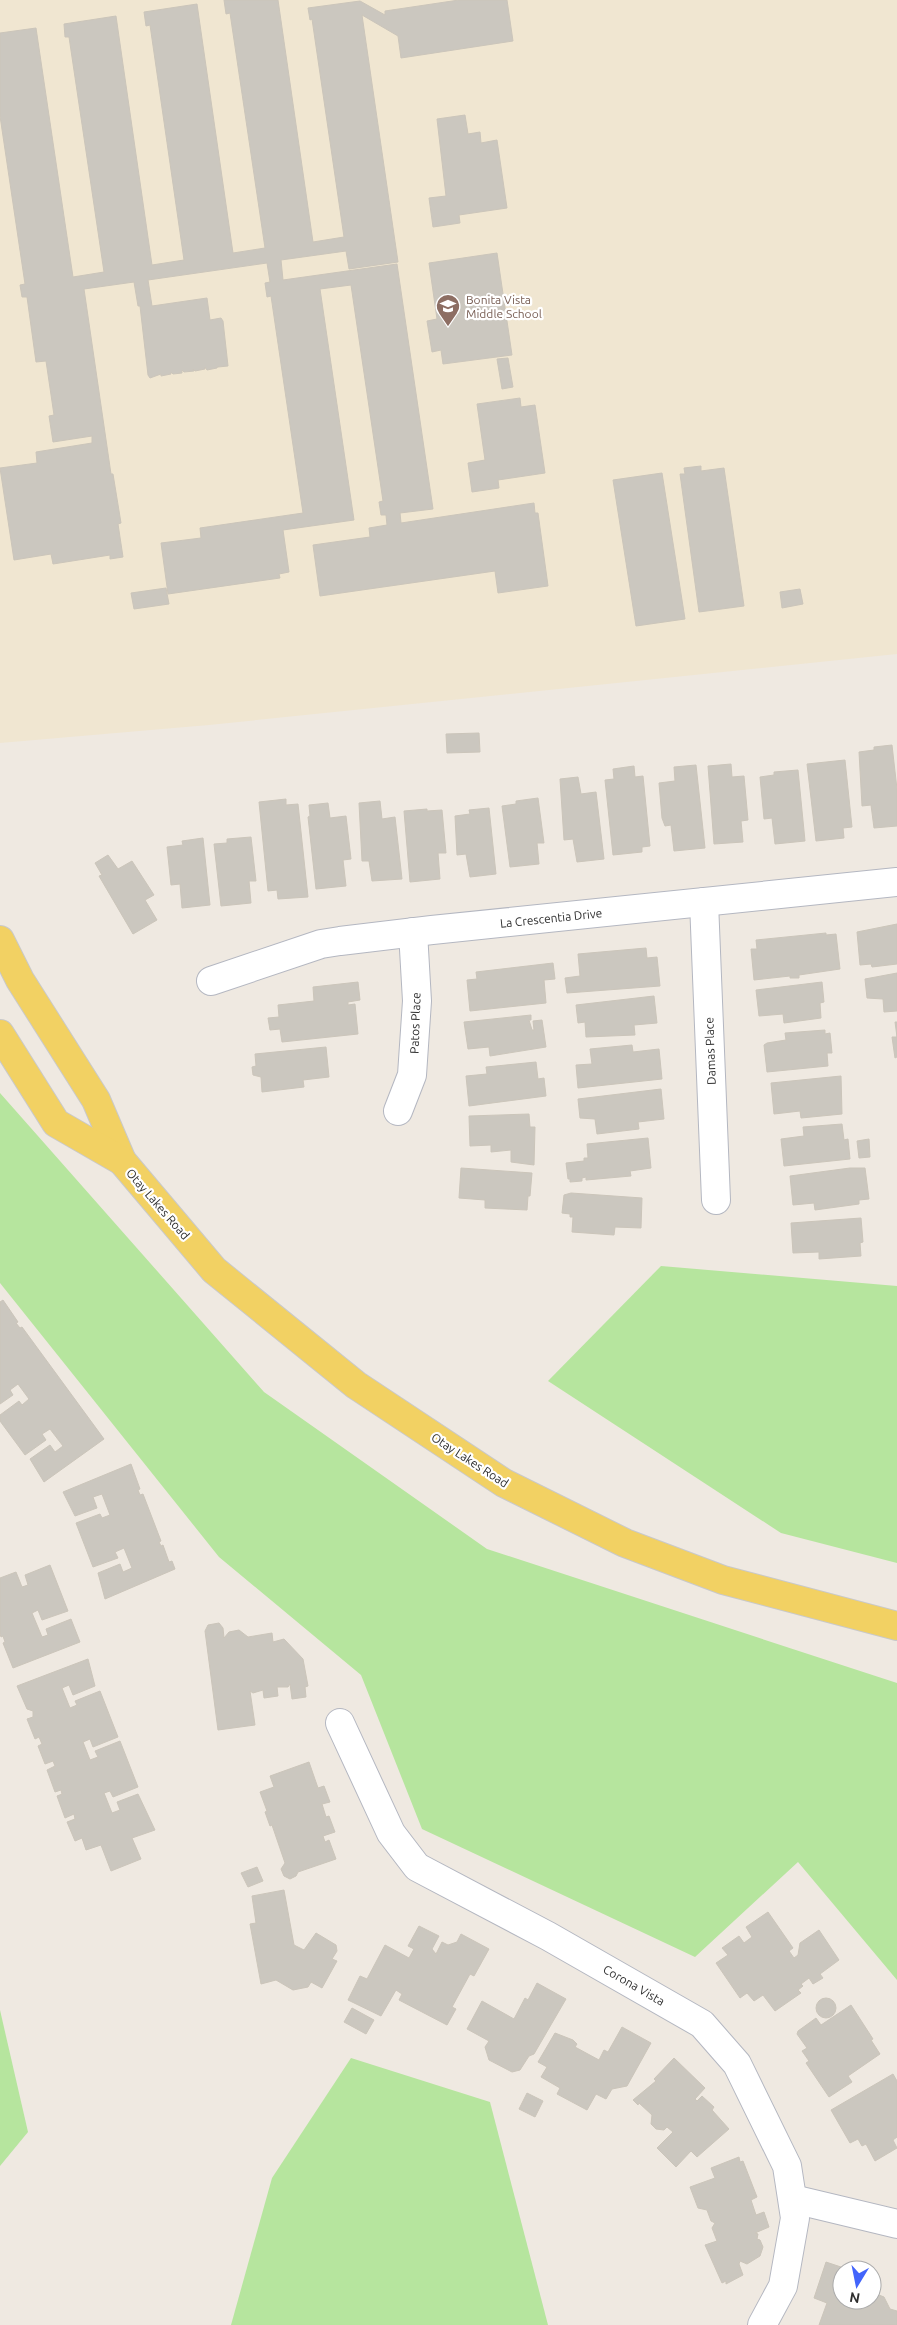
<svg xmlns="http://www.w3.org/2000/svg" width="897" height="2325" font-family="Ubuntu,sans-serif">
	<style>
		.education { fill: #f0e6d1 }
		.green { fill: #b6e59e }
		.building { fill: #cbc7bf; stroke: #cbc5ba }
		.lines { fill: none; stroke-linecap: round; stroke-linejoin: round }
		.minor-casing { stroke: #b4b7c1; stroke-width: 30 }
		.primary-casing { stroke: #c9c9c9; stroke-width: 30 }
		.minor { stroke: #fff; stroke-width: 28 }
		.primary { stroke: #f2d163; stroke-width: 28 }
		.labels { text-anchor: middle; dominant-baseline: central; stroke-width: 4.5; stroke-linejoin: round; paint-order: stroke }
		.education-label { font-size: 12px; fill: #785e54; stroke: #fff; text-anchor: start }
		.street-label { font-size: 12px; fill: #2e2e2e; stroke: #fff }
	</style>
	<rect width="100%" height="100%" fill="#efe9e1"/>
	<path class="education" d="M0 0H897V654L209 725 0 743Z"/>
	<g class="green">
		<path d="M0 1093 264 1392 487 1549 897 1683V1980L798 1862 695 1957 422 1829 361 1675 219 1557 0 1283Z"/>
		<path d="M661 1266 897 1286V1563L781 1533 548 1381Z"/>
		<path d="M0 2010 28 2132 0 2166Z"/>
		<path d="M351 2058 490 2102 548 2325H231L272 2178Z"/>
	</g>
	<g class="building">
		<path d="M224 0H278L313 242 344 237 312 19 310 20 308 8 360 1 385 15V11L459 0H507L513 41 401 58 398 36 362 15 398 262 349 269 346 251 281 260 283 280 397 264 433 509 400 513 401 523 534 503 535 513H538L548 586 498 593 495 571 320 596 313 545 370 537 369 528 387 525 386 515H381L379 502 383 501 351 285 320 289 354 520 283 530 289 572 279 574 280 578 168 594 161 543 201 538 200 528 303 513 271 296 267 297 265 283 270 282 267 263 148 280 152 306 207 298 210 320 221 318 223 321 228 366 218 367V366L217 368 207 370 205 367V369L195 371 193 369 194 371 184 372 182 370V373L173 374 171 372V374L161 376V374L150 378 148 375 140 306H138L134 282 84 289 111 474H113L121 523 118 524 123 557 110 559V555L53 564 51 554 14 560 0 468 37 463 36 452 92 443V436L53 442 49 416 54 415 46 361 36 362 27 297H22L20 285 25 284 0 116V33L36 28 73 277 104 272 69 37H65L64 24 116 16 152 265 184 260 150 25 146 26 144 12 197 4 233 253 265 248 230 13 226 14Z"/>
		<path d="M465 115 468 134 480 132 481 143 497 140 507 208 459 215 460 223 433 227 429 198 446 196 437 119Z"/>
		<path d="M497 253 512 355 443 364 441 350 432 352 427 321 437 319 429 263Z"/>
		<path d="M508 358 513 387 502 389 497 359Z"/>
		<path d="M520 398 521 407 535 405 545 473 498 480 499 488 472 492 468 463 485 460 477 404Z"/>
		<path d="M701 466V471L724 468 744 606 699 612 680 474H685L684 468Z"/>
		<path d="M662 473 685 619 636 626 613 480Z"/>
		<path d="M166 588 169 604 134 609 131 593Z"/>
		<path d="M800 589 803 604 782 608 780 592Z"/>
		<path d="M479 733 480 752 447 753 446 734Z"/>
		<path d="M892 745 897 789V826L874 828 871 805 862 806 859 752 874 750V747Z"/>
		<path d="M845 760 852 827 843 828 844 838 816 841 807 764Z"/>
		<path d="M731 764 732 777 744 776 748 820 741 821 743 842 714 844 708 766Z"/>
		<path d="M696 765 705 848 674 851 671 825 665 826 662 818 659 783 675 781 674 767Z"/>
		<path d="M634 766 635 777 643 776 650 846 642 847V852L613 855 605 780 614 779 613 769Z"/>
		<path d="M798 770 805 841 775 844 772 818 764 819 760 777 774 775V772Z"/>
		<path d="M578 777 581 794 596 792 604 859 577 862 573 839 564 840 560 779Z"/>
		<path d="M538 798 544 843H537L539 864 510 867 502 806 516 804V801Z"/>
		<path d="M286 799V805L298 804 308 897 278 899 277 890 268 891 259 802Z"/>
		<path d="M380 801 382 819 395 817 402 879 372 881 369 861H362L359 803Z"/>
		<path d="M328 803 330 818 346 816 351 859 343 860 346 886 316 889 308 817 310 816 309 805Z"/>
		<path d="M489 808 496 874 470 877 466 854 457 855 455 816 470 814 469 810Z"/>
		<path d="M427 809V811L442 810 446 853H438L440 879 410 882 404 811Z"/>
		<path d="M251 837 256 881H249L251 903 221 906 214 844 227 843V839Z"/>
		<path d="M203 838 210 905 182 908 180 884 171 885 167 847 183 845 182 841Z"/>
		<path d="M108 855 118 869 132 861 154 895 145 900 157 920 133 934 99 876 102 875 95 863Z"/>
		<path d="M897 924V964L872 967 871 964 860 965 857 932Z"/>
		<path d="M826 933V935L836 934 840 969 799 975V978H790V976L754 980 751 949H757L756 940Z"/>
		<path d="M646 948 647 958 657 957 660 986 567 993 565 978 580 976 578 954Z"/>
		<path d="M553 963 555 979 544 980 546 1003 470 1011 467 980 477 979 476 972Z"/>
		<path d="M897 973V1011L884 1012 883 999 867 998 865 979Z"/>
		<path d="M358 982 360 1000 348 1002V1005L355 1004 358 1034 282 1042 280 1029 270 1030 268 1018 279 1017 278 1005 314 1001 313 987Z"/>
		<path d="M822 982 824 1002 820 1003 821 1018 784 1023 783 1014 759 1016 756 990Z"/>
		<path d="M654 996 657 1023 634 1025 635 1035 586 1037 585 1022 578 1023 576 1005Z"/>
		<path d="M531 1015V1020H529L532 1030H534L533 1021 542 1020 546 1047 490 1056 489 1047 468 1049 464 1022Z"/>
		<path d="M895 1022H897V1057L895 1058 892 1037H897Z"/>
		<path d="M825 1030V1034L830 1033 832 1053H827L828 1066 767 1072 764 1045 767 1043 786 1040 785 1033Z"/>
		<path d="M632 1045 633 1052 659 1049 662 1079 578 1088 576 1065 592 1064 590 1049Z"/>
		<path d="M326 1047 329 1077 303 1080 304 1087 262 1092 261 1077 253 1075 252 1067 256 1066 255 1054Z"/>
		<path d="M536 1062 538 1079 544 1078 546 1096 469 1106 466 1076 487 1074 486 1067Z"/>
		<path d="M841 1076 842 1114 801 1118 800 1111 774 1114 771 1083Z"/>
		<path d="M661 1089 664 1119 638 1122 639 1129 597 1134 595 1119 580 1118 578 1099Z"/>
		<path d="M529 1114 530 1127H535L534 1165 511 1162V1150L491 1152V1145L470 1146 469 1116Z"/>
		<path d="M842 1124 844 1140 848 1139 850 1159 784 1166 781 1139 804 1136 803 1127Z"/>
		<path d="M648 1138 651 1168 630 1171 631 1176 586 1180V1177L582 1178V1181L570 1182V1179H568L566 1163 584 1161V1158H588L587 1144Z"/>
		<path d="M869 1139 870 1157 859 1158 857 1141Z"/>
		<path d="M461 1168 532 1173 530 1196H528L527 1210 485 1208V1200L459 1198Z"/>
		<path d="M850 1168H865L869 1199 859 1200V1204L815 1210 814 1203 793 1205 790 1176Z"/>
		<path d="M571 1193 642 1198 641 1228 615 1227 614 1235 572 1232 573 1217H570V1214L562 1213 564 1195Z"/>
		<path d="M861 1218 863 1242 860 1243 861 1256 819 1259V1252L793 1253 791 1223Z"/>
		<path d="M3 1300 18 1322 16 1323 20 1328 22 1327 104 1439 44 1482 30 1459 50 1445 55 1452 63 1446 50 1429 42 1434 46 1440 25 1455 0 1421V1415L19 1401 22 1405 29 1399 18 1384 10 1390 13 1395 0 1404V1302Z"/>
		<path d="M131 1464 140 1489 138 1490 140 1495 143 1494 161 1541 159 1542 161 1546 163 1545 169 1562 172 1561 175 1569 105 1599 98 1573 120 1564 123 1572 132 1568 124 1548 115 1552 118 1558 93 1567 76 1523 100 1514 102 1518 110 1515 102 1494 93 1497 97 1508 75 1516 63 1492Z"/>
		<path d="M50 1565 68 1611 42 1620 38 1610 32 1613 42 1637 48 1635 46 1629 71 1619 80 1642 13 1668 3 1643 5 1642 3 1636 1 1637 0 1634V1578L16 1572 22 1587 28 1585 25 1575Z"/>
		<path d="M219 1623 223 1628 224 1638 229 1632 239 1630 248 1637 272 1633 273 1642 284 1639 303 1659 308 1686 305 1687 306 1697 292 1699 290 1684 288 1687H277L278 1696 264 1698 263 1690 253 1693 250 1691 255 1725 218 1730 205 1631 208 1625Z"/>
		<path d="M88 1659 95 1686 73 1695 69 1685 62 1688 70 1708 77 1705 75 1701 100 1691 118 1737 93 1747 90 1739 83 1742 90 1760 98 1757 95 1751 120 1741 138 1787 113 1797 110 1791 104 1793 112 1813 120 1810 117 1802 138 1794 155 1830 132 1838 141 1859 111 1871 101 1845 86 1850 82 1838 75 1841 67 1822 75 1819 74 1814 65 1818 57 1796 62 1794 61 1790 55 1792 47 1770 55 1766 53 1761 45 1764 38 1746 42 1744 39 1737 35 1739 27 1719 33 1717V1711L27 1709 17 1686Z"/>
		<path d="M309 1762 318 1788 324 1786 330 1802 322 1804 326 1817 329 1816 335 1832 323 1836 325 1842 329 1840 336 1859 298 1872 296 1876 290 1879 284 1876 281 1869 285 1863 272 1825 270 1826 265 1812 267 1811 260 1792 274 1787 270 1776Z"/>
		<path d="M257 1867 263 1881 248 1887 241 1873Z"/>
		<path d="M284 1890 294 1945 304 1950 316 1933 336 1945 337 1951 332 1959 337 1961 322 1988 311 1982 308 1987 293 1990 276 1980 261 1984 250 1924 256 1923 252 1896Z"/>
		<path d="M768 1912 793 1948 789 1951 794 1958 798 1955 800 1943 819 1930 839 1960 820 1974 823 1978 813 1984 809 1978 801 1984 803 1986 798 1990 801 1993 775 2011 763 1995 754 2001 747 1993 740 1998 716 1963 728 1955 722 1948 739 1936 744 1943 752 1937 746 1927Z"/>
		<path d="M419 1926 439 1936 432 1949 436 1954 442 1942 448 1945 457 1942 461 1934 489 1949 474 1976 470 1974 452 2007 456 2009 447 2025 399 2000 402 1994 396 1990 381 2016 348 2000 360 1976 367 1979 385 1945 409 1958 414 1949 408 1946Z"/>
		<path d="M537 1983 566 1999 534 2054 529 2056 520 2070 512 2072 489 2060 485 2047 489 2041 467 2029 482 2001 514 2019 525 1998 528 2000Z"/>
		<circle cx="826" cy="2008" r="10"/>
		<path d="M851 2005 873 2039 871 2040 880 2054 848 2076 852 2082 829 2097 806 2063 809 2061 802 2051 807 2048 797 2034 798 2031 816 2018 821 2025Z"/>
		<path d="M352 2008 374 2020 366 2034 344 2022Z"/>
		<path d="M622 2027 651 2043 627 2086 612 2089 606 2099 596 2094 587 2110 557 2094 560 2088 541 2077 547 2067 538 2062 555 2033 573 2040 577 2044 575 2047 599 2060 604 2050 608 2052Z"/>
		<path d="M674 2058 705 2088 695 2099 697 2101 702 2096 714 2107 712 2110 729 2129 697 2157 691 2151 676 2167 657 2148 673 2132 667 2127 664 2130 656 2129 651 2124 652 2115 639 2103 638 2105 633 2100 656 2081 654 2079Z"/>
		<path d="M893 2074 897 2081V2137L893 2140 897 2148 875 2161 866 2144 862 2146 858 2139 850 2143 831 2110Z"/>
		<path d="M527 2093 543 2101 535 2117 519 2109Z"/>
		<path d="M739 2157 740 2162 743 2161 757 2197 751 2200 756 2215 764 2212 769 2227 755 2233 758 2234 757 2239 760 2240 763 2247 760 2256 747 2264 740 2261 739 2264 743 2275 726 2284V2281L722 2283 705 2245 717 2241 712 2228 715 2223 711 2221 707 2210 698 2208 690 2187 715 2178 711 2168Z"/>
		<path d="M826 2262 841 2267 838 2276 842 2277V2300L871 2302 874 2293 884 2297 890 2309 897 2311V2325H819L827 2303 814 2298Z"/>
	</g>
	<g class="lines">
		<g class="minor-casing">
			<g id="minor">
				<path d="M704 902 716 1200"/>
				<path d="M211 981 321 944 340 941 432 930 897 882"/>
				<path d="M398 1111 412 1075 417 1001 413 932"/>
				<path d="M340 1723 391 1833 417 1867 548 1936 702 2024 737 2064 787 2166 795 2218 783 2286 762 2325"/>
				<path d="M793 2199 897 2224"/>
			</g>
		</g>
		<g class="primary-casing">
			<g id="primary">
				<path d="M0 940 20 980 96 1100 122 1161 214 1270 356 1385 504 1483 625 1543 723 1580 897 1626"/>
				<path d="M0 1034 56 1123 122 1161"/>
			</g>
		</g>
		<use href="#minor" class="minor"/>
		<use href="#primary" class="primary"/>
	</g>
	<defs>
		<g id="school-pin" transform="scale(1.25)"><path d="M0 17L-7.5 6A9.5 9.5 0 1 1 7.5 6Z" fill="#8d6e63" stroke="#fff"/><path d="M0-5L7-2L0 1L-7-2ZM-4 1L0 2.5L4 1V4Q0 6-4 4Z" fill="#fff"/></g>
	</defs>
	<g fill-rule="evenodd">
		<use href="#school-pin" x="448" y="306"/>
	</g>
	<g class="labels">
		<g class="education-label">
			<text x="466" y="299">Bonita Vista<tspan x="466" dy="14">Middle School</tspan></text>
		</g>
		<g class="street-label">
			<text transform="translate(551 918) rotate(-6)">La Crescentia Drive</text>
			<text transform="translate(415 1023) rotate(-88)">Patos Place</text>
			<text transform="translate(710 1051) rotate(-92)">Damas Place</text>
			<text transform="translate(158 1204) rotate(49)">Otay Lakes Road</text>
			<text transform="translate(470 1460) rotate(33)">Otay Lakes Road</text>
			<text transform="translate(634 1985) rotate(30)">Corona Vista</text>
		</g>
	</g>
	<g transform="translate(857 2285) rotate(190)"><circle r="24" fill="#ffffff" stroke="#ababab"/>
	<path d="M0-4L9 19L0 12L-9 19Z" fill="#4264fb"/>
	<text y="-8" font-size="14" font-weight="bold" text-anchor="middle" fill="#2e2e2e">N</text>
	</g>
</svg>
